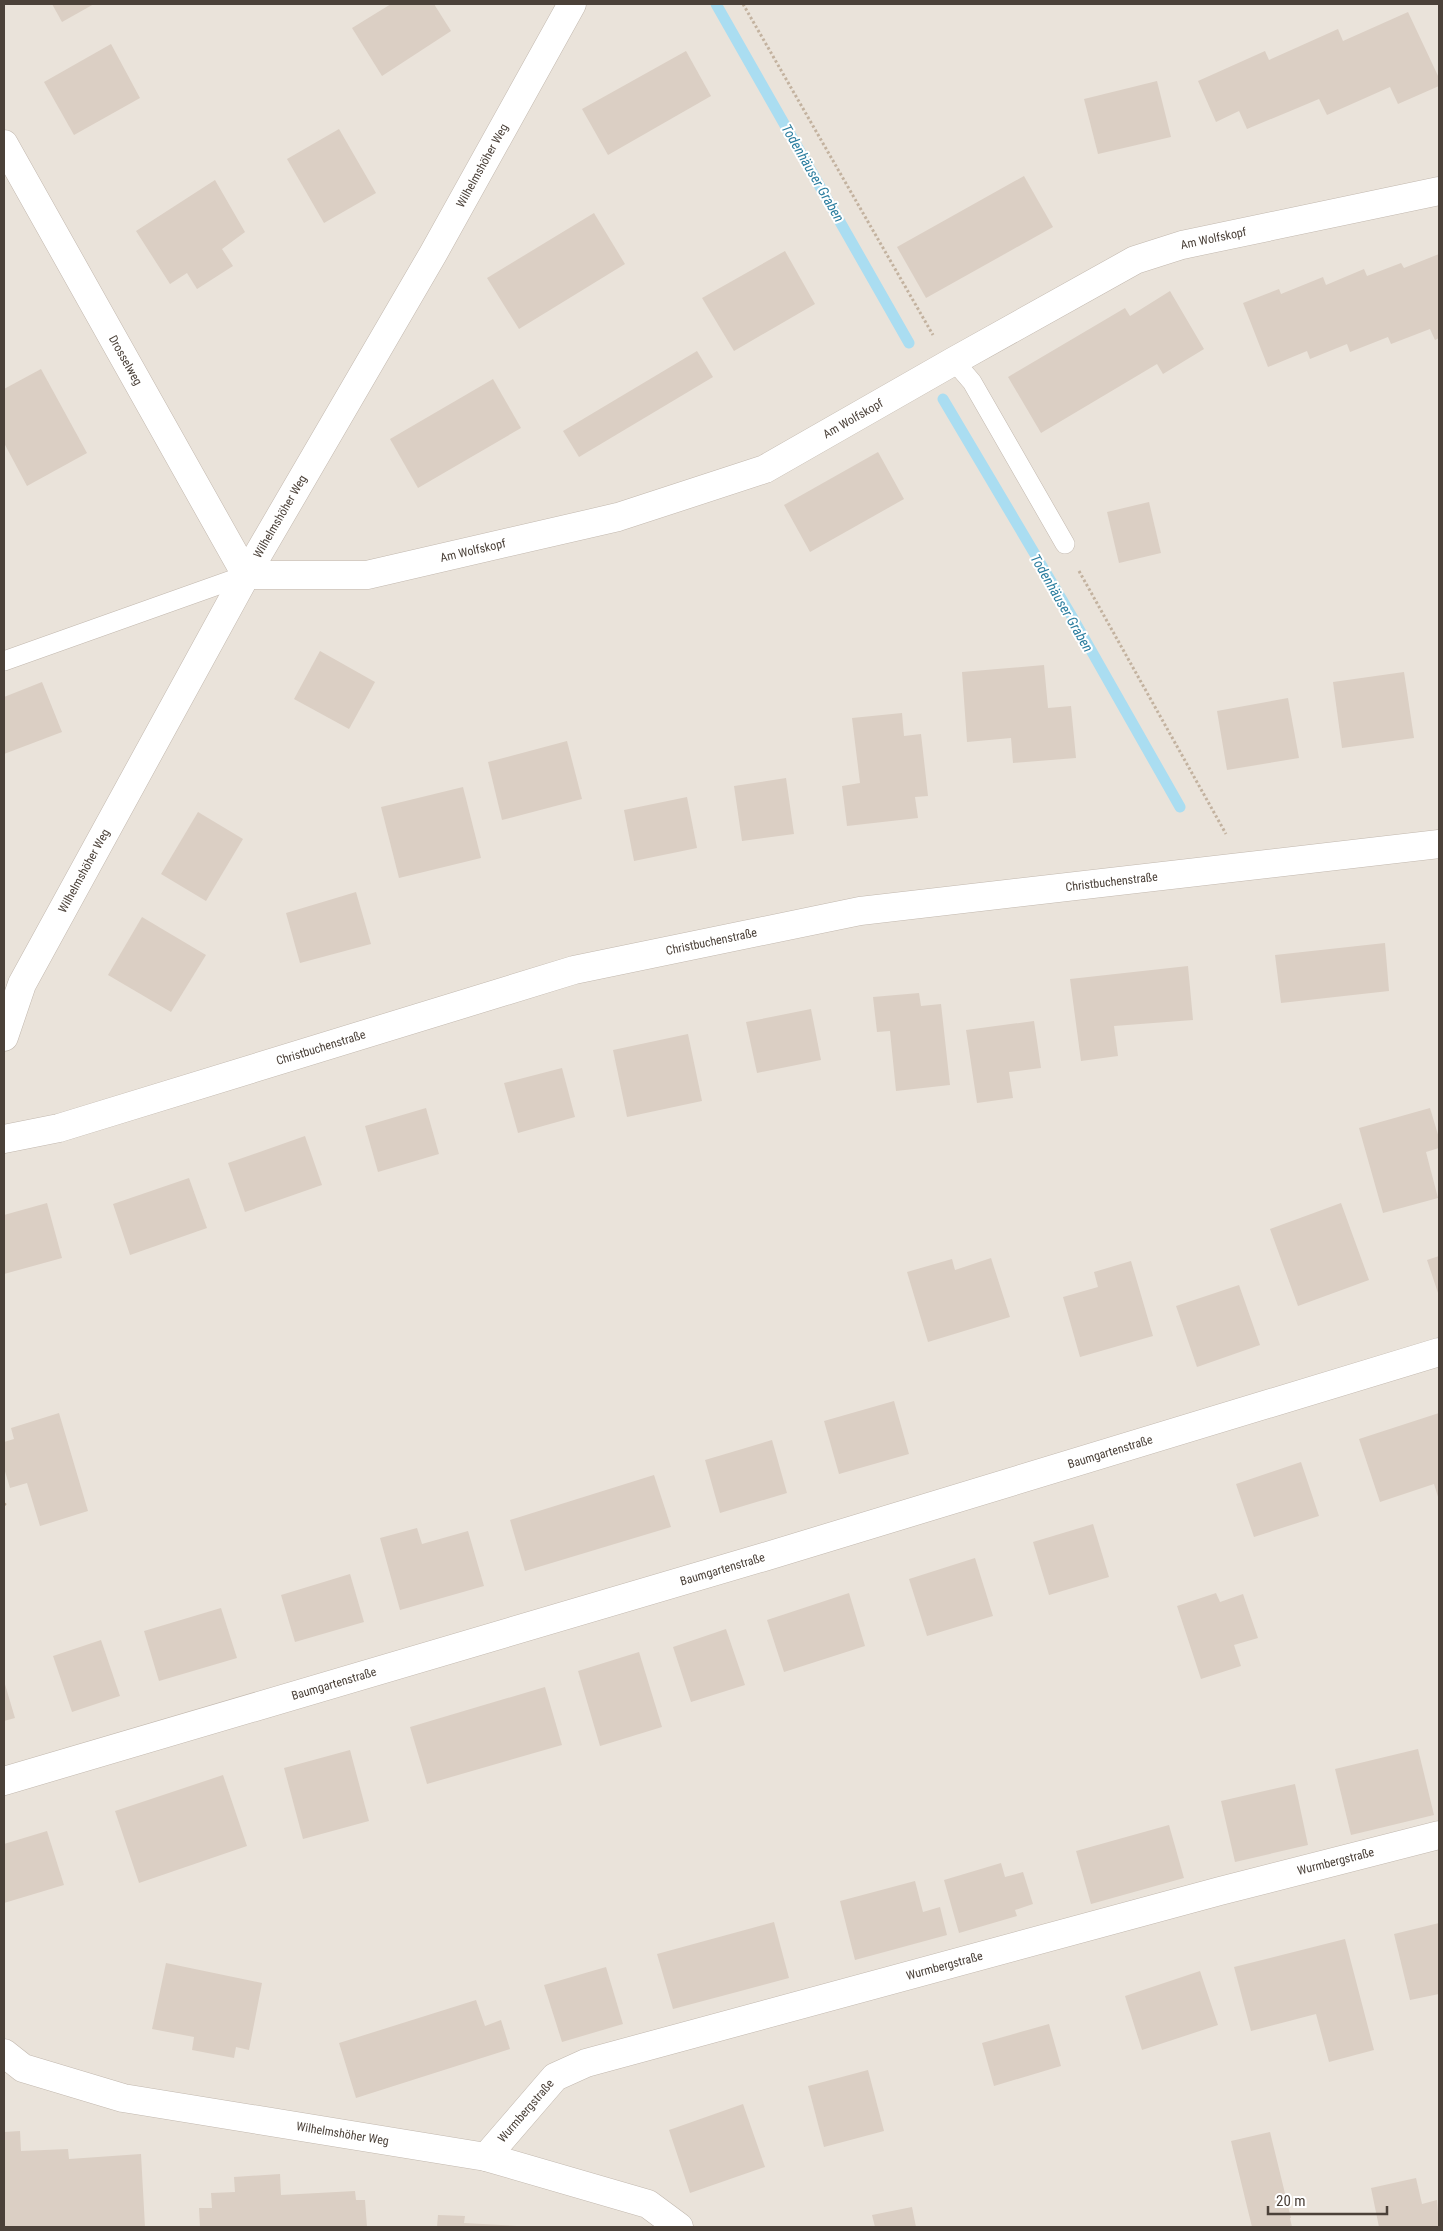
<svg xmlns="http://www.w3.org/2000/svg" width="1443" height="2231" font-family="'Roboto Condensed',sans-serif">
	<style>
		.residential { fill: #eae3da }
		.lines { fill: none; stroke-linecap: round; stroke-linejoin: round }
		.stream { stroke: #aaddf1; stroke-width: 11 }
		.building { fill: #dbcfc4 }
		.lane-casing { stroke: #c2b8ae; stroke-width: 20 }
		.street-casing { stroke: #c2b8ae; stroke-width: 29 }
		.path { stroke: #c3b29f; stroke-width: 3; stroke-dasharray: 2.5 2.5; stroke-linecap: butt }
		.lane { stroke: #fff; stroke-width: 19 }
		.street { stroke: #fff; stroke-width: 28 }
		.labels { text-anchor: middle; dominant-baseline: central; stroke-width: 4; stroke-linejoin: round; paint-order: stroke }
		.street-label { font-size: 12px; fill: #4b4139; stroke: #fff }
		.water-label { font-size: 14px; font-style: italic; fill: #2c7e9f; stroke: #fff }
	</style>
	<rect width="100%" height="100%" fill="#f6f2ec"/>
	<rect class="residential" x="4" y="4" width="1435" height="2223"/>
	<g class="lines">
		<g class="stream">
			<path d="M716 4 909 343"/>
			<path d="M943 399 1071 615 1180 807"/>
		</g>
	</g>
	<g class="building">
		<path d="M52 4H94L62 22Z"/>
		<path d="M391 4H434L451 31 382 76 352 28Z"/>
		<path d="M1408 12 1439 78V86L1398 104 1390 87 1327 115 1319 99 1247 129 1239 111 1216 122 1198 81 1265 51 1269 60 1338 29 1343 41Z"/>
		<path d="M111 44 140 98 74 135 44 82Z"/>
		<path d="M686 51 711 96 608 155 582 109Z"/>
		<path d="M1157 81 1171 137 1098 154 1084 99Z"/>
		<path d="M339 129 376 193 324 223 287 159Z"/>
		<path d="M1024 176 1053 227 926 298 897 247Z"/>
		<path d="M215 180 245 232 222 249 233 266 197 289 187 273 170 284 136 231Z"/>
		<path d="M594 213 625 264 519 329 487 278Z"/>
		<path d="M785 251 815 304 734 351 702 298Z"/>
		<path d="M1439 254V338L1435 340 1430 329 1391 344 1388 337 1350 352 1347 344 1310 359 1307 351 1268 367 1243 303 1279 289 1281 294 1323 277 1326 285 1364 269 1367 276 1401 263 1404 268Z"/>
		<path d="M1170 291 1204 349 1163 374 1157 364 1041 433 1008 377 1125 308 1130 316Z"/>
		<path d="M697 351 713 377 579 457 563 431Z"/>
		<path d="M41 369 87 453 27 486 4 443V389Z"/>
		<path d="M493 379 521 428 418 488 390 439Z"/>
		<path d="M878 452 904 499 810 552 784 505Z"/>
		<path d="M1149 502 1161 553 1119 563 1107 512Z"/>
		<path d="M320 651 375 682 349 729 294 699Z"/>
		<path d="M1044 665 1048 708 1071 706 1076 758 1013 763 1011 738 967 742 962 672Z"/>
		<path d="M1404 672 1414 738 1342 748 1333 682Z"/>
		<path d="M42 682 62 732 4 754V697Z"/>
		<path d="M1288 698 1299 758 1227 770 1217 711Z"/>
		<path d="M902 713 904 736 921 734 928 796 915 797 918 818 847 826 842 786 860 783 852 718Z"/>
		<path d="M567 741 582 799 502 820 488 762Z"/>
		<path d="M786 778 794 834 742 841 734 786Z"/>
		<path d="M463 787 481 858 399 878 381 807Z"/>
		<path d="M687 797 697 848 634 861 624 810Z"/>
		<path d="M198 812 243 839 206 901 161 874Z"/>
		<path d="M356 892 371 944 300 963 286 913Z"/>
		<path d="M142 917 206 955 171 1012 108 975Z"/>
		<path d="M1385 943 1389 991 1281 1003 1275 955Z"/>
		<path d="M1188 966 1193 1020 1114 1026 1118 1056 1081 1061 1070 979Z"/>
		<path d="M919 993 921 1006 941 1004 950 1085 896 1091 890 1031 877 1032 873 997Z"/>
		<path d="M811 1009 821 1060 757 1073 746 1022Z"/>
		<path d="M1034 1021 1041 1068 1009 1072 1013 1098 977 1103 966 1030Z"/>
		<path d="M688 1034 702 1101 627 1117 613 1050Z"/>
		<path d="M562 1068 575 1117 518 1133 504 1083Z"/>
		<path d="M426 1108 439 1154 378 1172 365 1126Z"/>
		<path d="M1430 1108 1439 1138V1148L1426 1152 1438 1198 1383 1213 1359 1128Z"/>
		<path d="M305 1136 322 1185 245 1212 228 1163Z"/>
		<path d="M189 1178 207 1228 130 1255 113 1204Z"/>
		<path d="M47 1203 62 1258 4 1274V1215Z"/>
		<path d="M1341 1203 1369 1280 1298 1306 1270 1229Z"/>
		<path d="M1439 1256V1296L1427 1260Z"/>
		<path d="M991 1258 1010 1317 928 1342 907 1272 952 1259 955 1270Z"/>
		<path d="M1131 1261 1153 1336 1080 1357 1063 1297 1098 1287 1094 1272Z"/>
		<path d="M1239 1285 1260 1345 1197 1367 1176 1306Z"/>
		<path d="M894 1401 909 1454 839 1474 824 1421Z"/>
		<path d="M59 1413 88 1511 40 1526 27 1483 10 1488 4 1468V1442L14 1439 11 1428Z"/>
		<path d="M1439 1413V1500L1434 1484 1380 1502 1359 1439Z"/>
		<path d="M772 1440 787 1493 720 1513 705 1460Z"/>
		<path d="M1301 1462 1319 1516 1254 1537 1236 1484Z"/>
		<path d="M654 1475 671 1527 525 1571 510 1520Z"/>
		<path d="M1093 1524 1109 1577 1049 1595 1033 1542Z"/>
		<path d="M417 1528 422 1544 468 1531 484 1586 400 1610 380 1538Z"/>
		<path d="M975 1558 993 1616 927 1636 909 1579Z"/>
		<path d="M350 1574 364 1622 295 1642 281 1595Z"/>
		<path d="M849 1593 865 1646 784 1672 767 1620Z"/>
		<path d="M1216 1593 1220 1602 1243 1594 1258 1638 1234 1645 1241 1666 1201 1679 1177 1606Z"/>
		<path d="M221 1608 237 1658 159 1681 144 1631Z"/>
		<path d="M726 1629 745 1685 691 1702 673 1647Z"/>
		<path d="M101 1640 120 1696 72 1712 53 1656Z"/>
		<path d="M639 1652 662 1727 600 1746 578 1671Z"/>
		<path d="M4 1681 15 1718 4 1721Z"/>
		<path d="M545 1687 562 1745 427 1784 410 1727Z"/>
		<path d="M1418 1749 1434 1815 1351 1835 1335 1769Z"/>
		<path d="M350 1750 369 1821 303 1839 284 1768Z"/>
		<path d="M223 1775 247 1846 139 1883 115 1811Z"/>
		<path d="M1295 1784 1308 1845 1235 1862 1221 1801Z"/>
		<path d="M1169 1825 1184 1878 1091 1904 1076 1851Z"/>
		<path d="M47 1831 64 1885 4 1903V1844Z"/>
		<path d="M1001 1863 1005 1877 1023 1872 1033 1904 1015 1910 1017 1916 959 1933 944 1880Z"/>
		<path d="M915 1881 923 1912 940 1907 947 1935 855 1960 840 1901Z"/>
		<path d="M774 1922 789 1978 673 2009 657 1954Z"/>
		<path d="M1439 1923V1994L1410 2000 1394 1934Z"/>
		<path d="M1345 1939 1374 2050 1329 2062 1316 2014 1251 2031 1234 1967Z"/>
		<path d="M166 1963 262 1983 249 2050 236 2047 234 2058 192 2050 194 2037 152 2029Z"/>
		<path d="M606 1967 623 2024 562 2042 544 1985Z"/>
		<path d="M1200 1971 1218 2025 1142 2050 1125 1996Z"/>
		<path d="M476 2000 485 2026 501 2020 510 2049 356 2098 339 2043Z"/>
		<path d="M1049 2024 1061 2066 994 2086 982 2043Z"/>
		<path d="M868 2070 884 2131 824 2147 808 2086Z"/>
		<path d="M743 2104 765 2167 690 2193 669 2130Z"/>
		<path d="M20 2131 21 2151 68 2149 69 2159 141 2154 145 2227H4V2132Z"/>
		<path d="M1270 2132 1291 2218H1290L1292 2227H1252L1231 2141Z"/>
		<path d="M280 2174 281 2195 355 2191 356 2200H365L367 2227H200L199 2208H212L211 2193 235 2192 234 2177Z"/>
		<path d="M1416 2178 1422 2204 1437 2200 1439 2227H1379L1371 2188Z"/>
		<path d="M912 2207 916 2227H875L872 2215Z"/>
		<path d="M438 2215 465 2216 464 2223 535 2227H437Z"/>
	</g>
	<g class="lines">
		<g class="lane-casing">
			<g id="lane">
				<path d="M954 361 972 382 1065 544"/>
				<path d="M4 661 246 575"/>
			</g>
		</g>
		<g class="street-casing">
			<g id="street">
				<path id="s1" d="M4 144 246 575H367L618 517 765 469 954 361 1135 260 1182 245 1439 191"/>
				<path id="s2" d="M4 1037 22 984 246 575 433 254 572 4"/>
				<path id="s3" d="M4 1139 59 1128 574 970 860 911 1439 844"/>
				<path id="s4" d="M4 1781 764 1557 1439 1352"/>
				<path id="s5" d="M4 2053 23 2068 123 2098 486 2157 648 2204 679 2227"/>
				<path id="s6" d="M486 2157 555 2077 586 2063 1220 1891 1439 1835"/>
			</g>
		</g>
		<g class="path">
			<path d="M743 4 933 335"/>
			<path d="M1079 571 1226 834"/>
			<path d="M4 1505 7 1501"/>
		</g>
		<use href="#lane" class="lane"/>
		<use href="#street" class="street"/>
	</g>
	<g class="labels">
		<g class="street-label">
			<text stroke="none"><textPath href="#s2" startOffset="995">Wilhelmshöher Weg</textPath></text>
			<text stroke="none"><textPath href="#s1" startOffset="1534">Am Wolfskopf</textPath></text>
			<text stroke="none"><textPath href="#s1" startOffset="248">Drosselweg</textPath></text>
			<text stroke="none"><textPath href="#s1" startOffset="1129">Am Wolfskopf</textPath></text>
			<text stroke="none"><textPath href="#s2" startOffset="590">Wilhelmshöher Weg</textPath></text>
			<text stroke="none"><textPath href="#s1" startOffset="724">Am Wolfskopf</textPath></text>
			<text stroke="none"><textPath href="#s2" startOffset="185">Wilhelmshöher Weg</textPath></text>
			<text stroke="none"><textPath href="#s3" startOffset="1140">Christbuchenstraße</textPath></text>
			<text stroke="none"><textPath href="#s3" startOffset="735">Christbuchenstraße</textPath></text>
			<text stroke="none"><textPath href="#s3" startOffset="330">Christbuchenstraße</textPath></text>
			<text stroke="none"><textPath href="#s4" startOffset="1154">Baumgartenstraße</textPath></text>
			<text stroke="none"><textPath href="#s4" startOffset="749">Baumgartenstraße</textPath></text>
			<text stroke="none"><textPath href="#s4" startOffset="344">Baumgartenstraße</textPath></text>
			<text stroke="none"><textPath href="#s6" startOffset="916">Wurmbergstraße</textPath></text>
			<text stroke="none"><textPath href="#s6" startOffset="511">Wurmbergstraße</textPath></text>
			<text stroke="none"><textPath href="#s6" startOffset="61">Wurmbergstraße</textPath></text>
			<text stroke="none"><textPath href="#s5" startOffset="351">Wilhelmshöher Weg</textPath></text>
		</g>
		<g class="water-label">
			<text transform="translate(813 173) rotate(60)">Todenhäuser Graben</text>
			<text transform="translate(1062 603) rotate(60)">Todenhäuser Graben</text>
		</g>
	</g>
	<rect width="1443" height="2231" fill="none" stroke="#4b4139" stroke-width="10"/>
	<path d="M1268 2206v8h119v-8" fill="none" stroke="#4b4139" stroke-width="2.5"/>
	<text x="1276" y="2206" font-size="15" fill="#4b4139" stroke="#ffffff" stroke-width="4" paint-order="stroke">20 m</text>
</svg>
